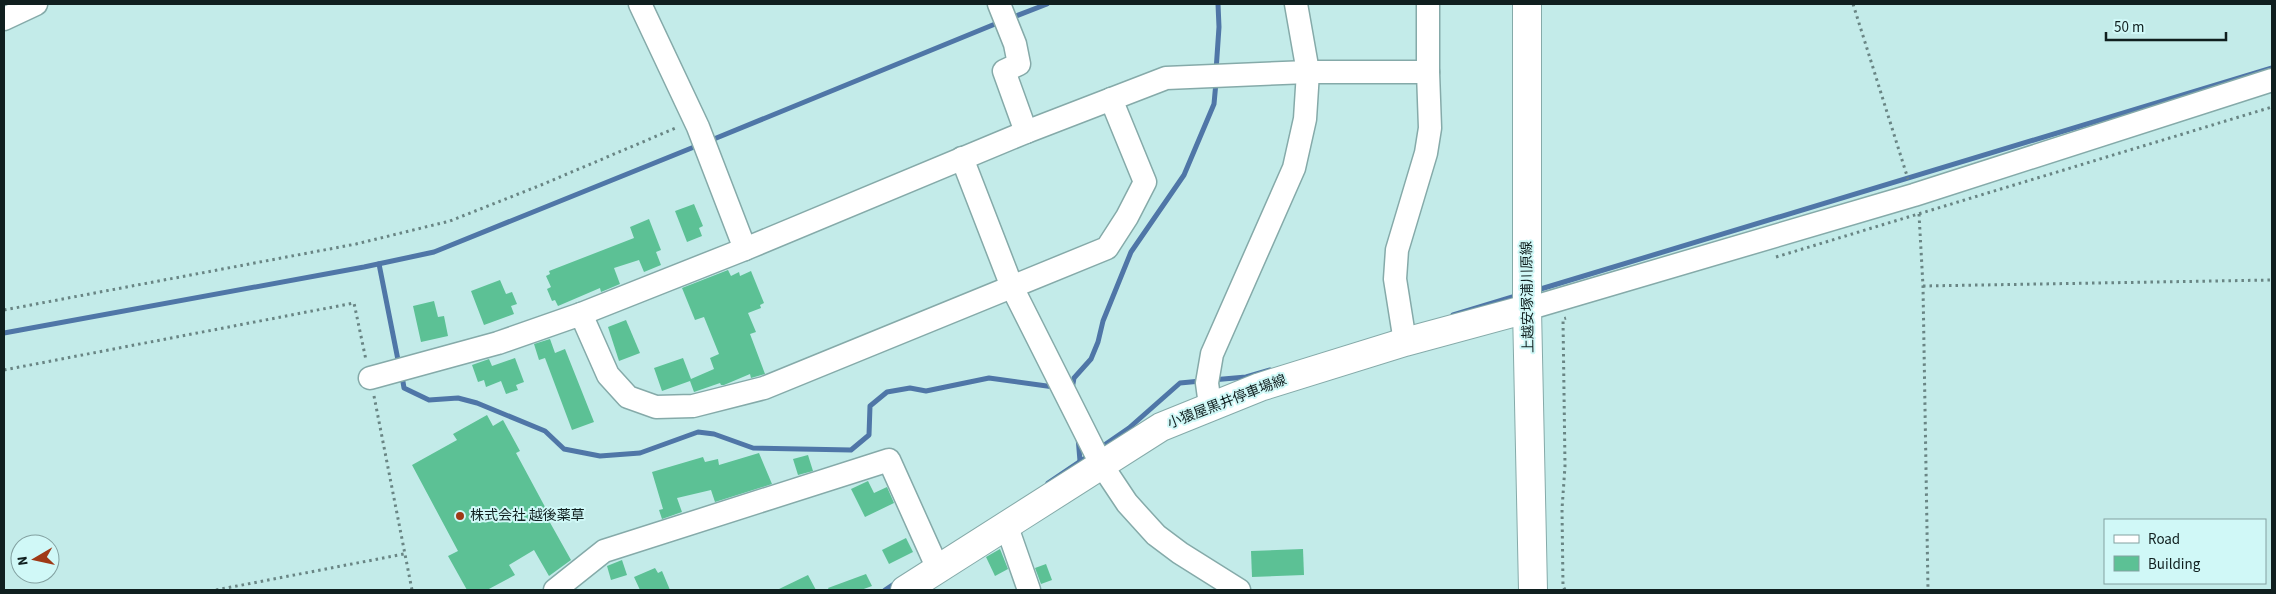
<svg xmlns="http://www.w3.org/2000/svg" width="2276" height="594" font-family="'Source Sans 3','Noto Sans JP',sans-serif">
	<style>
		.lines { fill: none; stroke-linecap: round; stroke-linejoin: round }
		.stream { stroke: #4f76a7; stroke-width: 5 }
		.building { fill: #5cc195 }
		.minor-casing { stroke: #85aaa9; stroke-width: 25 }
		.major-casing { stroke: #85aaa9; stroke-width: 30 }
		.path { stroke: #698584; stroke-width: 3; stroke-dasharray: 2.5 4; stroke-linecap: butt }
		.minor { stroke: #fff; stroke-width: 22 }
		.major { stroke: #fff; stroke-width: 28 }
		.poi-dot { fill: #9f3916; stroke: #d0f8f7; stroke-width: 2 }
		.labels { text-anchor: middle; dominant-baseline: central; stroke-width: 4; stroke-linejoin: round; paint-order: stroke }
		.street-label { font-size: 14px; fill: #101f1f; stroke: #d0f8f7 }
		.poi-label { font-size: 14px; fill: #101f1f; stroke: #d0f8f7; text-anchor: start }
	</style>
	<rect width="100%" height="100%" fill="#c3ebe9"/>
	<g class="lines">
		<g class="stream">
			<path d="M1011 18 1047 4"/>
			<path d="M1216 71 1219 27 1218 4"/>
			<path d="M709 141 1000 22"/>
			<path d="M379 264 399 365"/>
			<path d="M1534 291 2272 68"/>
			<path d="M1453 315 1519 295"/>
			<path d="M4 333 364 267 434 252 699 145"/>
			<path d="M402 376 404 388 429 400 458 398 477 403 545 431 564 449 600 456 640 453 698 432 714 434 753 448 851 450 869 435 870 406 887 392 910 388 926 391 989 378 1054 387"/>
			<path d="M1212 380 1246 377 1270 370"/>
			<path d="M1072 389 1074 378 1091 359 1098 342 1103 321 1131 252 1184 175 1214 104 1216 82"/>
			<path d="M1078 437 1080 461"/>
			<path d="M1100 448 1129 428 1180 383 1201 381"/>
			<path d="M1048 483 1091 454"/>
			<path d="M885 590 897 582"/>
		</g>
	</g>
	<g class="building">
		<path d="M694 204 703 226 699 228 702 236 687 242 675 211Z"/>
		<path d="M649 219 661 250 656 252 661 265 644 272 639 260 614 268 620 284 601 292 600 288 558 306 555 300 552 301 547 289 551 287 546 276 550 274 549 271 634 238 630 227Z"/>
		<path d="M728 270 731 276 739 272 740 276 751 271 764 303 760 305 761 308 748 313 756 332 750 334 765 374 751 378 750 374 724 385H721L720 383 694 392 690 381 662 391 654 368 683 358 691 379 714 369 710 358 719 354 704 317 695 320 682 288Z"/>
		<path d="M500 280 506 294 512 292 517 304 511 306 514 314 484 325 471 291Z"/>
		<path d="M434 301 438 317 444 316 448 336 421 342 413 306Z"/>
		<path d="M626 320 640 353 619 361 608 327Z"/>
		<path d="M550 339 555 353 565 349 594 422 572 430 545 358 539 360 534 344Z"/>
		<path d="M515 358 524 382 516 385 518 390 506 394 501 381 486 387 484 380 478 382 472 365 489 359 492 366Z"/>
		<path d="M487 415 493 426 503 420 520 451 516 453 551 518 548 519 571 560 549 576 534 550 509 565 515 575 487 590H467L448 556 458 551 412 465 457 440 453 434Z"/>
		<path d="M759 453 772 484 715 502 711 490 677 498 682 512 662 519 659 510 663 509 652 472 703 457 705 462 718 459 719 465Z"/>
		<path d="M808 455 813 471 798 475 793 459Z"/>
		<path d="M868 481 874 493 887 487 894 503 865 517 851 489Z"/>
		<path d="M906 538 913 552 889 564 882 550Z"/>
		<path d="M1000 549 1008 569 995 576 986 557Z"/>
		<path d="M1303 549 1304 575 1252 577 1251 551Z"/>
		<path d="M622 560 627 575 611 580 607 566Z"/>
		<path d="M1046 564 1052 580 1041 584 1035 568Z"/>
		<path d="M655 568 658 573 662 571 670 590H640L634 577Z"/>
		<path d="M866 574 872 586 861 590H829L828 588Z"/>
		<path d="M808 575 816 590H777Z"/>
	</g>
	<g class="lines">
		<g class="minor-casing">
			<g id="minor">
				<path d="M640 4 698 127 745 249"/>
				<path d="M999 4 1015 44 1019 64 1004 71 1026 132"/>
				<path d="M4 19 36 4"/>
				<path d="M962 158 1012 287 1101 464 1127 503 1156 535 1180 553 1239 590"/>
				<path d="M1527 309 1914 195 2272 80"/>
				<path d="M581 314 608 375 628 397 656 407 693 406 764 388 1107 248 1127 217 1145 182 1111 99"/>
				<path d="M1405 342 1395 279 1397 250 1426 153 1430 128 1428 72"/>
				<path d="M370 378 498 343 581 314 745 249 1026 132 1166 78 1308 72H1428V4"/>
				<path d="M1210 405 1207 383 1212 354 1294 168 1305 119 1308 72 1296 4"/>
				<path d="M1007 527 1029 590"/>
				<path d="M555 590 604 551 889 460 938 569"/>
			</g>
		</g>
		<g class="major-casing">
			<g id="major">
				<path d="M1527 4V309L1533 590"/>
				<path d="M905 590 1161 427 1260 387 1405 342 1527 309"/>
			</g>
		</g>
		<g class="path">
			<path d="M1853 4 1908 179"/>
			<path d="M1919 214 1923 286 1928 590"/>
			<path d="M1776 257 2272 107"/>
			<path d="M1923 286 2272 280"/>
			<path d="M4 310 356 244 450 221 541 185 678 127"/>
			<path d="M4 370 354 303 366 360"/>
			<path d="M374 396 412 590"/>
			<path d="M216 590 404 554"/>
			<path d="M1565 590 1563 586 1562 509 1565 466 1563 319 1566 318"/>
		</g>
		<use href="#minor" class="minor"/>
		<use href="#major" class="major"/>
	</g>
	<circle class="poi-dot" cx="460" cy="516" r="5"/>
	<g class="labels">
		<g class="street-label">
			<text transform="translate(1528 297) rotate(-91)">上越安塚浦川原線</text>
			<text transform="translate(1227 402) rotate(-21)">小猿屋黒井停車場線</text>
		</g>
		<g class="poi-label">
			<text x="470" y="516">株式会社 越後薬草</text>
		</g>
	</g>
	<rect width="2276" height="594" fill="none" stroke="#101f1f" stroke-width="10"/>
	<rect x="2104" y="519" width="162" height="65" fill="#d0f8f7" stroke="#83a1a1"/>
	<rect x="2114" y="535" width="25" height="8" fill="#ffffff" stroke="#83a1a1"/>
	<text x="2148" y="544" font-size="15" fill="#101f1f">Road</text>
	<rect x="2114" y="556" width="25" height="15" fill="#5cc195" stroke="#83a1a1"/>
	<text x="2148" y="569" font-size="15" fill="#101f1f">Building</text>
	<g transform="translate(35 559) rotate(261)"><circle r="24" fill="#d0f8f7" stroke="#83a1a1"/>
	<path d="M0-4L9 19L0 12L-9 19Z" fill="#9f3916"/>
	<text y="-8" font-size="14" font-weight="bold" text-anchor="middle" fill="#101f1f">N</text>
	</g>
	<path d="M2106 32v8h120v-8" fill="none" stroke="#101f1f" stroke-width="2.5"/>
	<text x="2114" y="32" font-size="15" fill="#101f1f" stroke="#d0f8f7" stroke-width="4" paint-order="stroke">50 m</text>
</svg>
